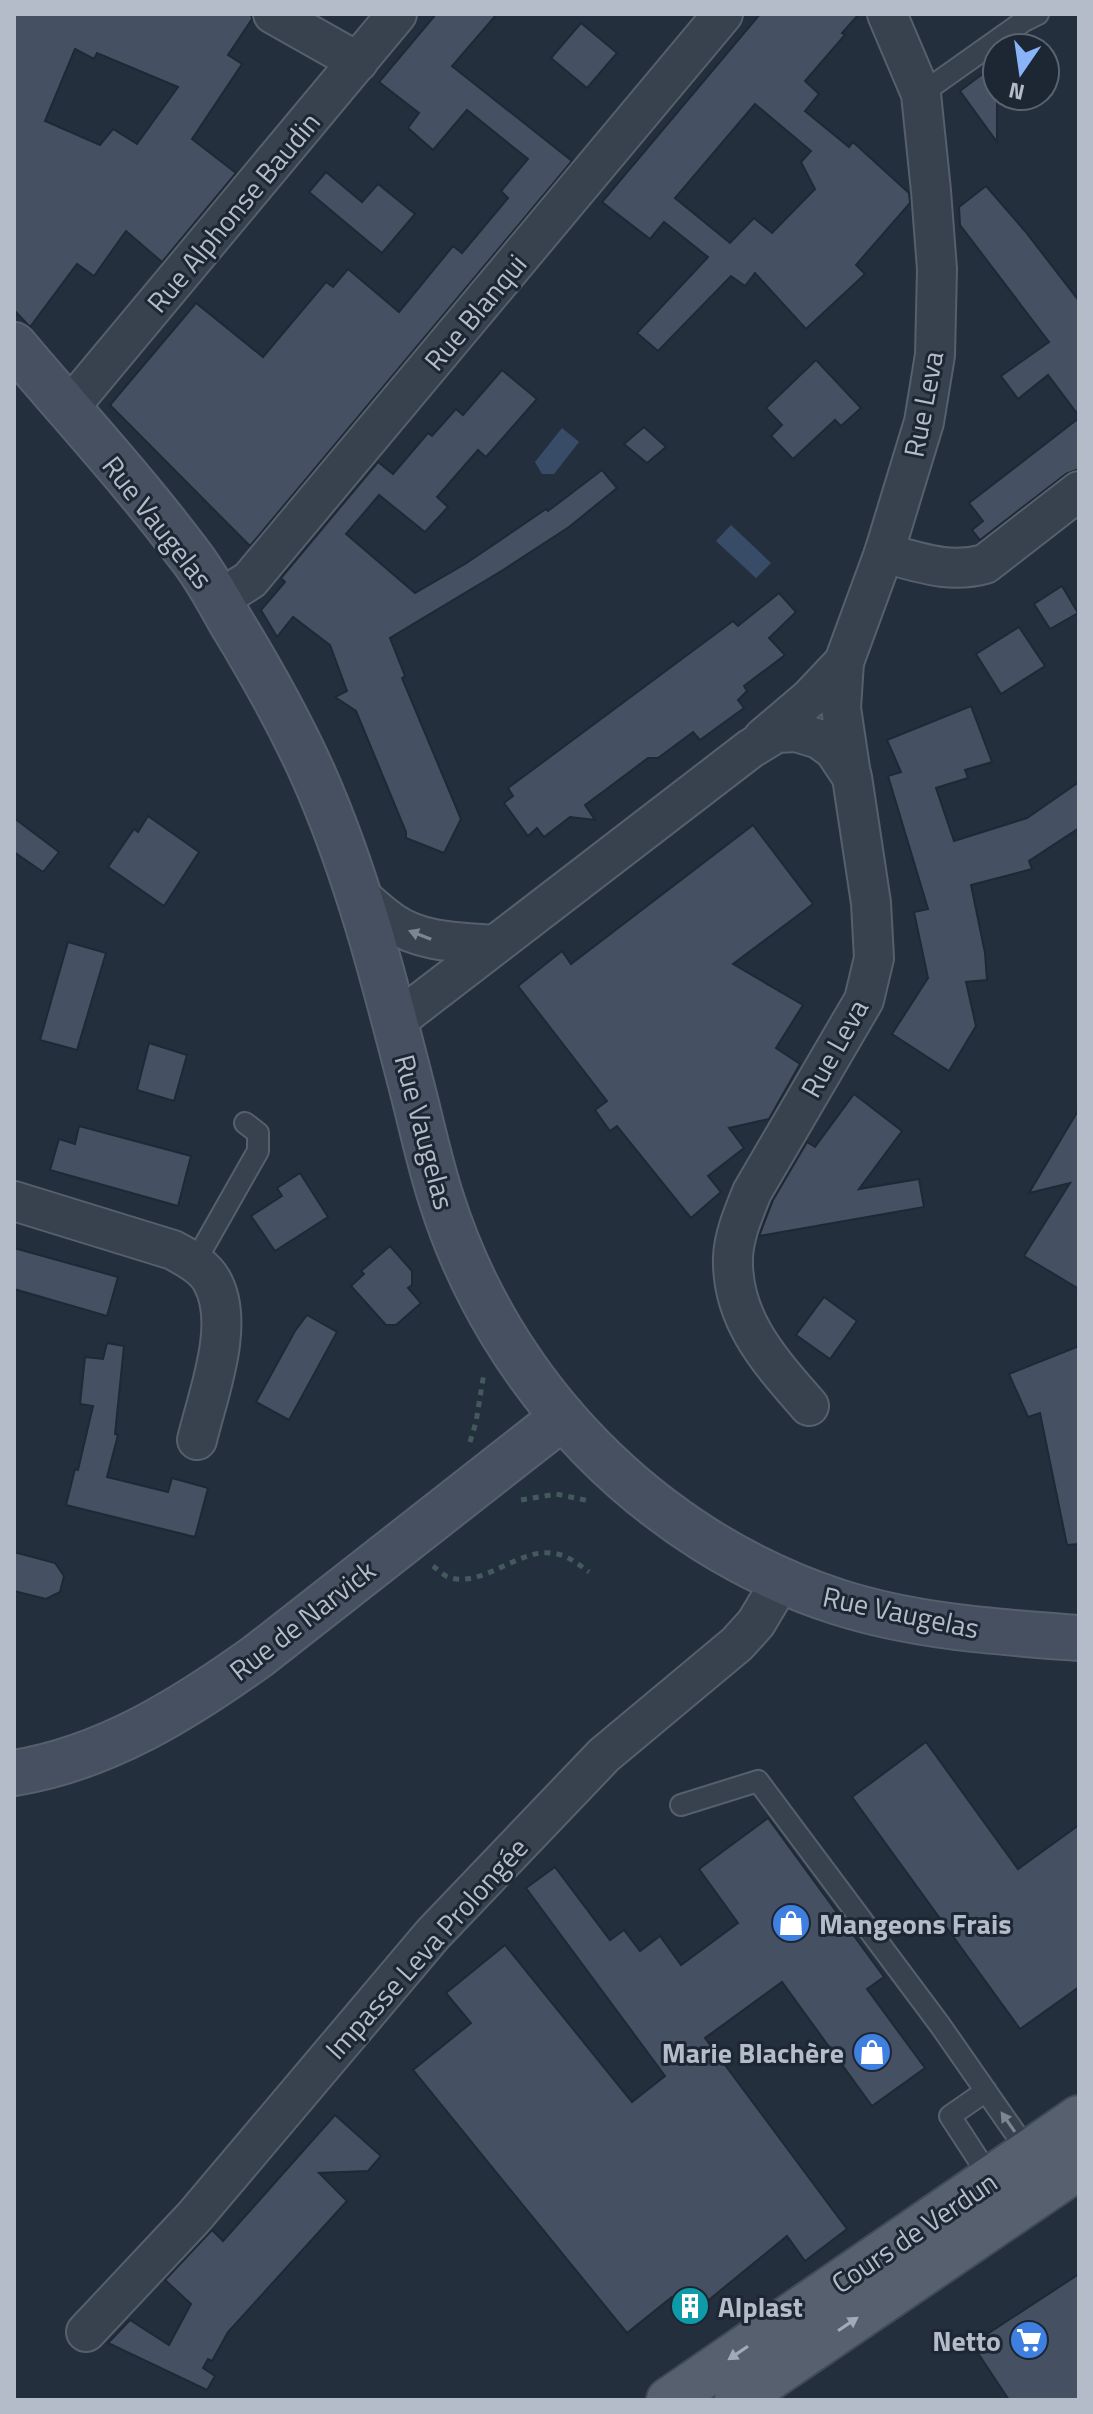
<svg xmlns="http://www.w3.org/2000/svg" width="1093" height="2414" font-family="'Titillium Web',sans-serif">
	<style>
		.water { fill: #394c67 }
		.building { fill: #455162; stroke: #1f2835; stroke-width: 2; fill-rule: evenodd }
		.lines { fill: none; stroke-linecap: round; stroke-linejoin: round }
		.lane-casing { stroke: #565f6c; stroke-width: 24 }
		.street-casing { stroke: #565f6c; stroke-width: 42 }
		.secondary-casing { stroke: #565f6c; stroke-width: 48 }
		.primary-casing { stroke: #414a57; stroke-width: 48 }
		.path { stroke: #44595c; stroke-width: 5; stroke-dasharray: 6 6; stroke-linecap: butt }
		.lane { stroke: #38414e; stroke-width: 20 }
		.street { stroke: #38414e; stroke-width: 38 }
		.secondary { stroke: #465061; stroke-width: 44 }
		.primary { stroke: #56606e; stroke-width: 44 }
		.oneway { fill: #7c8592 }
		.oneway2 { fill: #a1aab7 }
		.labels { text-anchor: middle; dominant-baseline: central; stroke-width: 6; stroke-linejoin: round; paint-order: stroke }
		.street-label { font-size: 28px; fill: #b4bcc9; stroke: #1d2633 }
		.poi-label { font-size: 28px; font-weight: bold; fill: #b4bcc9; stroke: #1d2633; text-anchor: start }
	</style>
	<rect width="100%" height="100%" fill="#242f3e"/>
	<g class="water">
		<path d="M562 428 579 442 554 474H542L535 462Z"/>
		<path d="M731 525 771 563 756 578 716 541Z"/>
	</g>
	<g class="building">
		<path d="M14 14H251L252 19 228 55 242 64 192 139 236 173 162 262 126 231 94 276 77 264 30 327 14 310ZM75 49 94 59 97 53 178 87 137 144 113 129 100 145 45 121Z"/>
		<path d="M436 14H497L452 66 572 161 250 546 110 405 196 303 263 357 326 282 333 287 348 269 399 312 453 246 462 253 508 198 501 191 528 159 467 110 433 150 408 128 419 113 379 82Z"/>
		<path d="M760 14H859L842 33 845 35 805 81 819 94 805 111 849 147 853 142 909 193 910 203 856 265 865 274 806 329 755 273 745 286 731 276 658 351 637 333 708 257 664 222 650 239 602 202ZM755 104 811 151 801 162 815 189 772 233 754 218 730 243 675 198Z"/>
		<path d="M581 23 617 53 587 88 551 58Z"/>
		<path d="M997 63V142L960 91Z"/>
		<path d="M326 172 362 202 378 184 415 214 382 253 309 192Z"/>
		<path d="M986 186 1025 231 1079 301V416L1048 375 1018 399 1001 376 1049 342 960 225 959 207Z"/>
		<path d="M816 360 861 408 841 426 835 420 793 459 771 436 782 425 766 408Z"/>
		<path d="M502 370 537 399 486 457 478 450 437 497 448 507 425 532 379 495 346 534 415 593 465 564 546 509 548 511 602 470 617 488 569 527 503 570 390 638 405 676 402 678 461 819 444 853 406 838V832L356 711 335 697 347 691 330 645 293 617 277 637 261 610 285 582 281 578 378 462 393 474 428 433 432 436 456 409 463 415Z"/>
		<path d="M1079 418V469L1066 474 980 540 972 530 983 521 969 503Z"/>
		<path d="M644 427 666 447 647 463 624 444Z"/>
		<path d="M1062 586 1078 613 1050 629 1034 604Z"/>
		<path d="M779 593 796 612 769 638 785 655 744 686 747 691 738 700 744 708 700 740 693 732 658 758H648L604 791 585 805 595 820 570 817 544 837 537 828 528 836 504 803 513 796 508 788 733 621 738 626Z"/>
		<path d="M1019 627 1045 666 1001 694 976 654Z"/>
		<path d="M971 706 992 762 965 770 968 778 936 788 954 841 1027 818 1079 782V828L1029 861 1032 869 971 885 985 953 987 980 966 982 976 1026 949 1071 892 1034 928 978 914 912 928 909 888 776 901 772 887 740Z"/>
		<path d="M148 816 199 852 164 906 108 867 134 829 138 832Z"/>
		<path d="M14 818 59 852 43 872 14 852Z"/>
		<path d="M753 825 813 904 733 964 803 1005 776 1048 800 1064 769 1119 729 1128 744 1148 708 1176 721 1192 691 1218 617 1126 610 1131 595 1110 607 1101 518 986 562 951 571 964Z"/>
		<path d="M68 942 106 953 77 1050 40 1040Z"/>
		<path d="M149 1043 187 1055 174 1101 137 1090Z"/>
		<path d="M854 1094 902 1131 859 1189 919 1179 924 1207 759 1236 773 1200 807 1142 815 1147Z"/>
		<path d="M1079 1109V1289L1024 1256 1070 1183 1029 1193Z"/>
		<path d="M79 1126 191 1156 178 1206 50 1170 59 1139 75 1144Z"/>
		<path d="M300 1173 328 1217 275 1251 251 1216 282 1196 277 1188Z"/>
		<path d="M390 1246 412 1271V1285L408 1288 421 1303 396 1325H386L351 1286 364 1274 361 1271Z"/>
		<path d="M14 1248 118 1277 107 1316 14 1289Z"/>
		<path d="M824 1297 857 1321 830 1359 796 1335Z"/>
		<path d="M307 1315 337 1332 289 1420 256 1402 295 1331Z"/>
		<path d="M107 1343 124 1346 115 1434 118 1435 107 1477 168 1492 172 1478 208 1488 195 1537 66 1505 75 1469 78 1470 93 1406 80 1404 85 1357 103 1359Z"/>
		<path d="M1079 1346V1544L1067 1545 1040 1413 1028 1417 1009 1374Z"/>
		<path d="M14 1552 55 1563 64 1576 60 1592 46 1599 14 1591Z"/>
		<path d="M926 1742 1018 1869 1079 1825V1987L1020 2029 852 1797Z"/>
		<path d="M768 1818 884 1977 867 1989 925 2068 872 2106 782 1982 705 2038 847 2229 805 2261 787 2236 688 2317 672 2297 627 2333 413 2070 471 2023 446 1993 505 1945 632 2102 665 2076 526 1888 555 1867 610 1940 624 1930 640 1951 660 1936 681 1965 738 1923 699 1869Z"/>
		<path d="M335 2115 381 2156 368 2171 319 2173 347 2201 228 2332 212 2361 208 2359 203 2368 215 2376 207 2390 108 2343 130 2320 169 2345 191 2304 165 2280 212 2230 223 2241Z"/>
		<path d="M1079 2274V2400H1009L972 2344Z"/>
	</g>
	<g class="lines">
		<g class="lane-casing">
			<g id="lane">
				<path d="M921 94 1024 21 1038 14"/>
				<path d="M195 1262 258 1151V1133L245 1123"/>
				<path d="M681 1805 758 1781 940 2025 1029 2153"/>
				<path d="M986 2091 950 2116 991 2179"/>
			</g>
		</g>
		<g class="street-casing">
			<g id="street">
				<path d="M273 14 358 62"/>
				<path d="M68 409 397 14"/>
				<path d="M884 553C919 562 949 574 985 564L1079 491"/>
				<path d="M218 600 250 580 265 562 723 14"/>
				<path d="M844 662 841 708 851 775"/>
				<path d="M763 738 810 698 844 662 884 553 924 422 935 355 937 269 931 191 921 94 887 14"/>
				<path d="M358 894C369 904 381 915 393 923 423 943 459 942 493 945"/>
				<path d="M395 1022 750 749 776 733 796 732 819 739 834 750 852 777 871 903 874 958 864 1000 752 1192C744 1212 734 1235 733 1257 731 1320 771 1362 809 1406"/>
				<path d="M14 1201 173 1250C187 1258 204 1266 212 1281 236 1324 208 1394 197 1440"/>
				<path d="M86 2332 194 2217 433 1934 604 1755 737 1644 756 1623 781 1581"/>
			</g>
		</g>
		<g class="secondary-casing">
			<g id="secondary">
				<path d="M14 345C72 414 134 481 188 553 205 574 218 599 231 622 261 671 289 721 313 774 357 873 384 979 411 1084 421 1122 429 1161 441 1198 500 1386 650 1541 838 1602 916 1627 998 1632 1079 1638"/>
				<path d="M14 1773C106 1758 184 1709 258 1656L563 1417"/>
			</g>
		</g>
		<g class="primary-casing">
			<g id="primary">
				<path d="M669 2400 1079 2118"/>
				<path d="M737 2400 1079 2167"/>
			</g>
		</g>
		<g class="path">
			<path d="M470 1442 476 1422 484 1373"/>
			<path d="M521 1500 556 1494 590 1501"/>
			<path d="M433 1566C437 1569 443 1575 448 1577 481 1589 518 1549 551 1553 566 1554 577 1563 589 1572"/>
		</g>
		<use href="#lane" class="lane"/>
		<use href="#street" class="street"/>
		<use href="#secondary" class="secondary"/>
		<use href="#primary" class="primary"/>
	</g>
	<defs><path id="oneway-solid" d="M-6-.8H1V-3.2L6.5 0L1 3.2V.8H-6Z" transform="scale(2)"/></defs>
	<g class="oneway">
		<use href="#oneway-solid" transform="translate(420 935) rotate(-159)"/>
		<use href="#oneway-solid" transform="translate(1008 2122) rotate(-125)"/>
	</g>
	<g class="oneway2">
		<use href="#oneway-solid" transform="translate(848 2324) rotate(-34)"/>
		<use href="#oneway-solid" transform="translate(738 2353) rotate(146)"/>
	</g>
	<defs>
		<g id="shop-disc" transform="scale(2)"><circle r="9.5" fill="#3f7fe0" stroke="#1d2633"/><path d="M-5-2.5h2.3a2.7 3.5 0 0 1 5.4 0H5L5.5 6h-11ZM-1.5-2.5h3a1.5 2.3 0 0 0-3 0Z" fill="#fff"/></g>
		<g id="building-disc" transform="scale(2)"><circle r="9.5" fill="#0f9aa8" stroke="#1d2633"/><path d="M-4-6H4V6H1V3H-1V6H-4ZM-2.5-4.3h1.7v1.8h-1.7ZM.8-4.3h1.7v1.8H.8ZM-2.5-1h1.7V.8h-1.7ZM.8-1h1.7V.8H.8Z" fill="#fff"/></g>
		<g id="supermarket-disc" transform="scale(2)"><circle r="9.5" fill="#3f7fe0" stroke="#1d2633"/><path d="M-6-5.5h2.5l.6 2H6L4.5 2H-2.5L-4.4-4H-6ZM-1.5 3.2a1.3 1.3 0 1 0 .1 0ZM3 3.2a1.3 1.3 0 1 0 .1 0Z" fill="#fff"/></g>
	</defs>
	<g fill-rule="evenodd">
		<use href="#shop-disc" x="791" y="1923"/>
		<use href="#shop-disc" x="872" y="2052"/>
		<use href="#building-disc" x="690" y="2306"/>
		<use href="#supermarket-disc" x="1029" y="2340"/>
	</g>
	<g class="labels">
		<g class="street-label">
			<text transform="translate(233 212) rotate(-50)">Rue Alphonse Baudin</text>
			<text transform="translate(475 312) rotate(-50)">Rue Blanqui</text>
			<text transform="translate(923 404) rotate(-79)">Rue Leva</text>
			<text transform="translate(158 522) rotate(52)">Rue Vaugelas</text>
			<text transform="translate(834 1048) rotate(-61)">Rue Leva</text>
			<text transform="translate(425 1132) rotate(75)">Rue Vaugelas</text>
			<text transform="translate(901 1612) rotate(12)">Rue Vaugelas</text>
			<text transform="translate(302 1620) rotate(-38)">Rue de Narvick</text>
			<text transform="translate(426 1948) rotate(-48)">Impasse Leva Prolongée</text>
			<text transform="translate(914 2232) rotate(-34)">Cours de Verdun</text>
		</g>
		<g class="poi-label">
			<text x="819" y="1923">Mangeons Frais</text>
			<text x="844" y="2052" text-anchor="end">Marie Blachère</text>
			<text x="718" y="2306">Alplast</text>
			<text x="1001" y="2340" text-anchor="end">Netto</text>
		</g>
	</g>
	<rect width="1093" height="2414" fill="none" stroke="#b4bcc9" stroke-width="32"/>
	<g transform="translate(1021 72) rotate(193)"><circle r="38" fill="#1d2633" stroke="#59626f" stroke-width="2"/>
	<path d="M0-6L14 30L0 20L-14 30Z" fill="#8ab4f8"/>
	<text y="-12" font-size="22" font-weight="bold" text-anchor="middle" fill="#b4bcc9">N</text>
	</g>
</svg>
